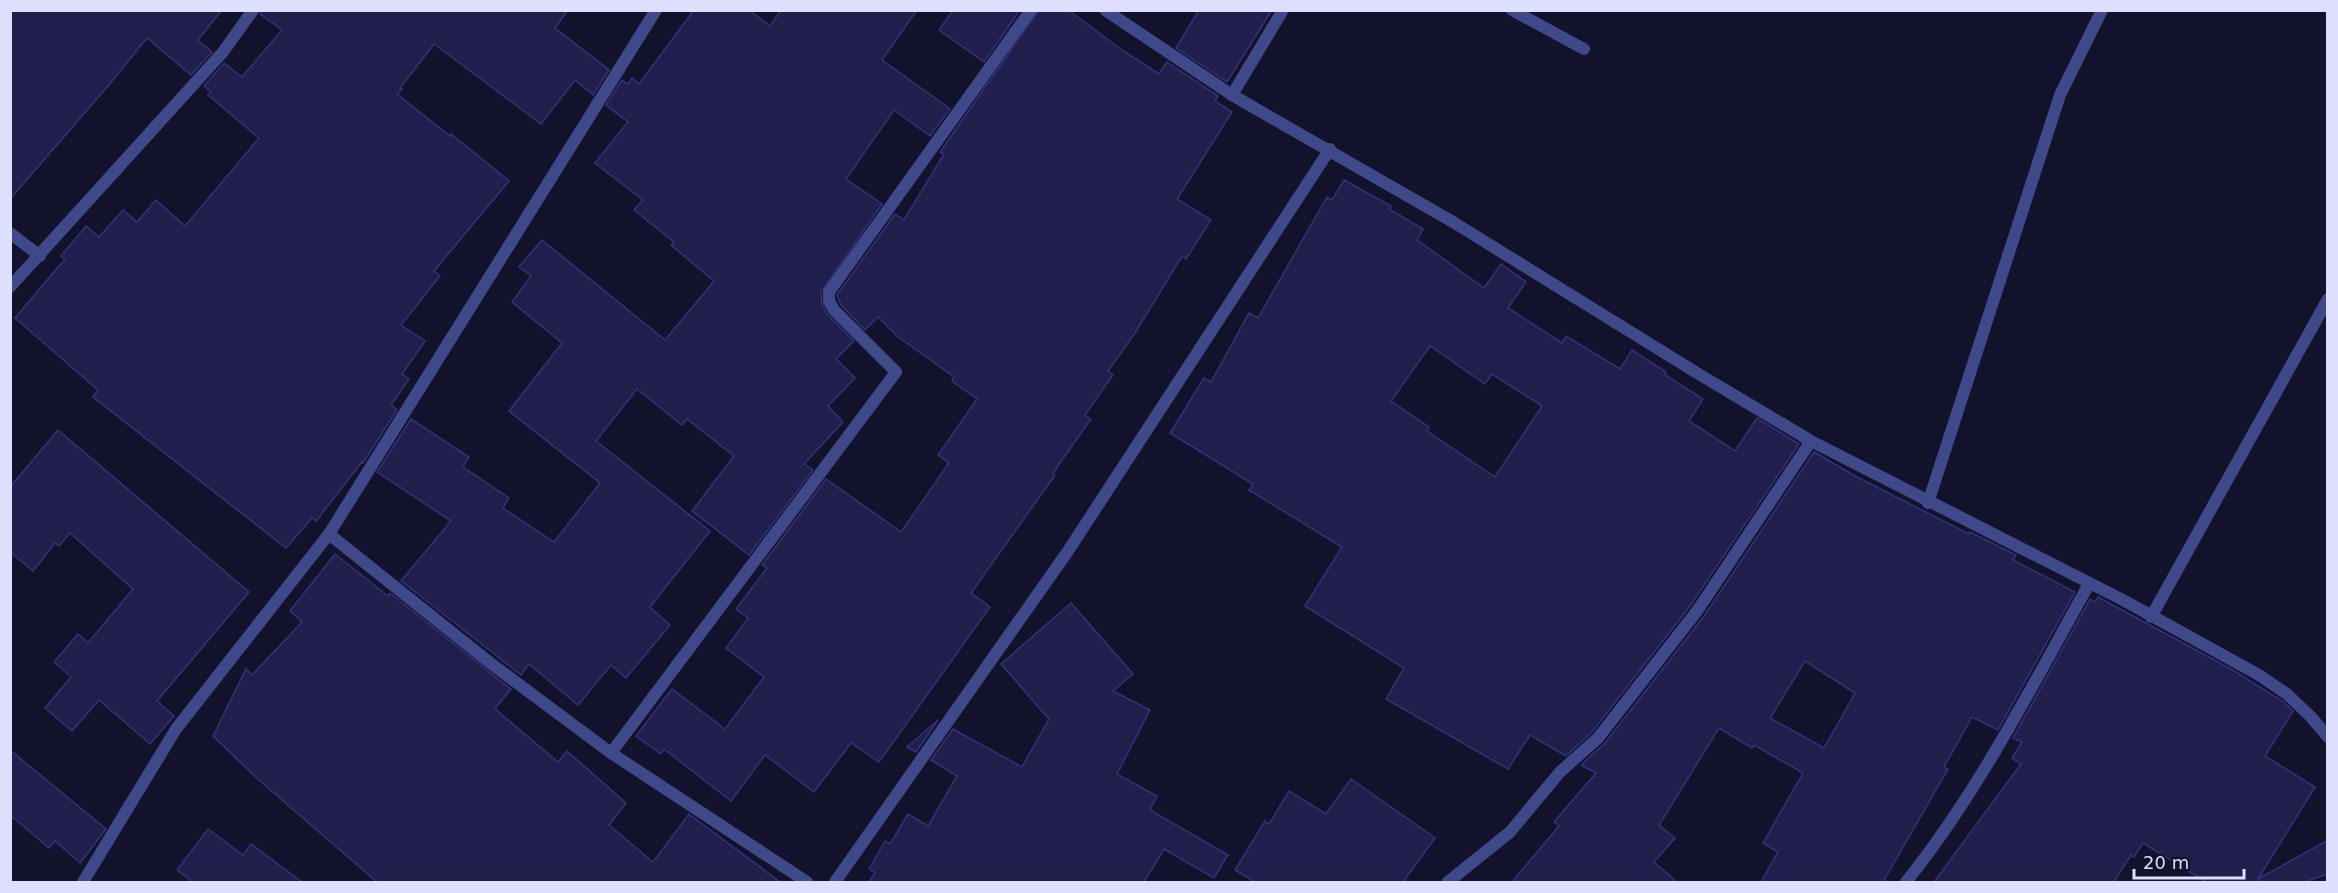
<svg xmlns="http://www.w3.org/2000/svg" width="2338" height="893" font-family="'DejaVu Sans',sans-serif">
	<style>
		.building { fill: #201f4c; stroke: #343178; stroke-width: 1.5; fill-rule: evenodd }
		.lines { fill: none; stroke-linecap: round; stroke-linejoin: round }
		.lane { stroke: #3f4889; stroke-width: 12 }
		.street { stroke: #3f4889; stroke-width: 12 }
	</style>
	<rect width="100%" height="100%" fill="#12122c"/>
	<g class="building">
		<path d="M10 10H222L198 40 212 52 191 75 147 38 108 86 10 199Z"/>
		<path d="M261 10H568L555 28 609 70 593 95 575 80 541 124 434 44 400 88 402 89 397 94 450 136 451 134 509 181 434 271 440 276 401 325 425 341 402 374 409 379 391 405 397 410 363 463 362 462 316 521 312 518 286 548 93 397 98 390 15 318 65 259 61 256 86 226 99 237 123 210 137 222 156 200 185 226 259 138 208 95 211 92 204 86 224 63 242 77 282 30 260 14Z"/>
		<path d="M694 10H749L770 26 781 10H917L882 60 950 109 930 136 894 110 846 179 882 204 821 292 822 304 827 314 854 341 836 359 855 378 828 406 843 422 804 464 813 470 749 555 692 511 734 456 687 419 682 425 637 389 596 441 710 531 650 607 670 625 626 678 611 665 578 705 529 664 521 675 401 581 451 521 377 472 411 419 469 457 463 467 509 498 503 508 554 542 600 483 509 411 562 343 512 302 531 276 519 267 542 240 665 340 714 281 671 245 674 242 634 210 643 200 595 163 628 122 606 105 622 80 628 84 632 78 639 84Z"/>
		<path d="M953 10H1020L984 62 939 30Z"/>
		<path d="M1039 10H1068L1122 50 1159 74 1167 62 1218 96 1215 101 1232 112 1177 199 1211 220 1186 259 1182 256 1135 333 1108 371 1113 375 1085 415 1091 419 1053 473 1055 475 971 593 990 607 879 762 851 743 814 792 765 755 731 801 664 749 661 754 636 736 672 689 725 729 764 677 726 648 748 618 736 609 767 568 762 565 826 479 901 532 949 463 938 455 977 399 952 381 954 377 897 336 878 317 865 330 841 305 837 295 895 214 904 220 944 154 940 152Z"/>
		<path d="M1199 10H1272L1227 82 1176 48Z"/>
		<path d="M1344 180 1391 206 1389 209 1423 229 1417 240 1484 288 1501 264 1526 282 1508 308 1562 343 1566 336 1620 369 1632 350 1666 372 1665 375 1703 399 1689 421 1735 451 1757 418 1799 444 1690 606 1592 732 1566 756 1530 735 1508 769 1386 699 1404 668 1305 606 1342 547 1249 490 1253 484 1170 433 1204 378 1211 382 1249 313 1258 318 1327 197 1332 200ZM1430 346 1485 384 1492 374 1542 406 1495 477 1427 431 1429 427 1391 401Z"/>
		<path d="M58 430 249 592 157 701 174 716 150 744 99 700 72 731 45 708 71 677 54 662 78 634 88 643 133 589 70 533 59 546 55 543 33 571 10 552V487Z"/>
		<path d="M1814 452 1857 477 1969 534 1970 532 2016 555 2013 560 2075 592 1998 730 1972 717 1944 767 1948 769 1883 882H1761L1778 852 1763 843 1803 773 1754 745 1752 748 1719 728 1659 825 1675 838 1654 862 1677 882H1512L1559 826 1554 822 1596 773 1581 765 1605 743 1704 616ZM1805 661 1855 693 1824 748 1770 718Z"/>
		<path d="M335 554 388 596 390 593 511 689 495 709 558 762 567 751 626 803 609 825 653 862 689 814 780 882H377L260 781 213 736 246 669 252 675 302 622 290 611Z"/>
		<path d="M2098 597 2231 669 2284 702 2293 711 2265 756 2315 787 2258 879 2328 840V874L2304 882H2206L2143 843 2134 857 2131 855 2114 882H1934L2021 764 2012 758 2022 742 2013 738 2090 599 2095 602Z"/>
		<path d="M1071 603 1133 674 1113 691 1150 710 1117 774 1157 796 1150 810 1228 855 1214 878 1164 849 1144 882H869L875 873 869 869 885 841 890 844 908 814 928 826 957 776 931 760 953 729 1022 767 1049 719 1001 664Z"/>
		<path d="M938 720 916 752 907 747Z"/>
		<path d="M10 750 106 829 80 863 55 841 49 848 10 815Z"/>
		<path d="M1351 779 1435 838 1403 882H1255L1235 870 1265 821 1269 824 1289 791 1326 814Z"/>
		<path d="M208 829 243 855 251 844 302 882H193L177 870Z"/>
	</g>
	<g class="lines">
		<path class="lane" d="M2151 617 2328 299"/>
		<g class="street">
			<path d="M1105 10 1232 95 1453 222 1697 373 1811 441 2123 600 2259 675 2287 694 2311 717 2328 737"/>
			<path d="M1512 10 1584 49"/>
			<path d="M1232 95 1283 10"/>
			<path d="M10 233 40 256"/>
			<path d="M10 287 223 52 253 10"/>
			<path d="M1928 503 2060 95 2102 10"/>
			<path d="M329 534 489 662 611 753 807 882"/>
			<path d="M611 753 896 372 834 310 829 301V292L1031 10"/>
			<path d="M83 882 176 729 329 534 656 10"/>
			<path d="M835 882 1068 551 1330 149"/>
			<path d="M1448 882 1510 832 1560 772 1598 738 1697 611 1811 441"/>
			<path d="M1906 882C1979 791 2032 686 2089 584"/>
		</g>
	</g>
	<rect width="2338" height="893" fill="none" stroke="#dedffe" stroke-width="24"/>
	<path d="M2134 869v9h110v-9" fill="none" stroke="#dedffe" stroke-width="3"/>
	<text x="2143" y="869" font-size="18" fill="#dedffe" stroke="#12122c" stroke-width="4.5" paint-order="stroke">20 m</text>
</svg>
